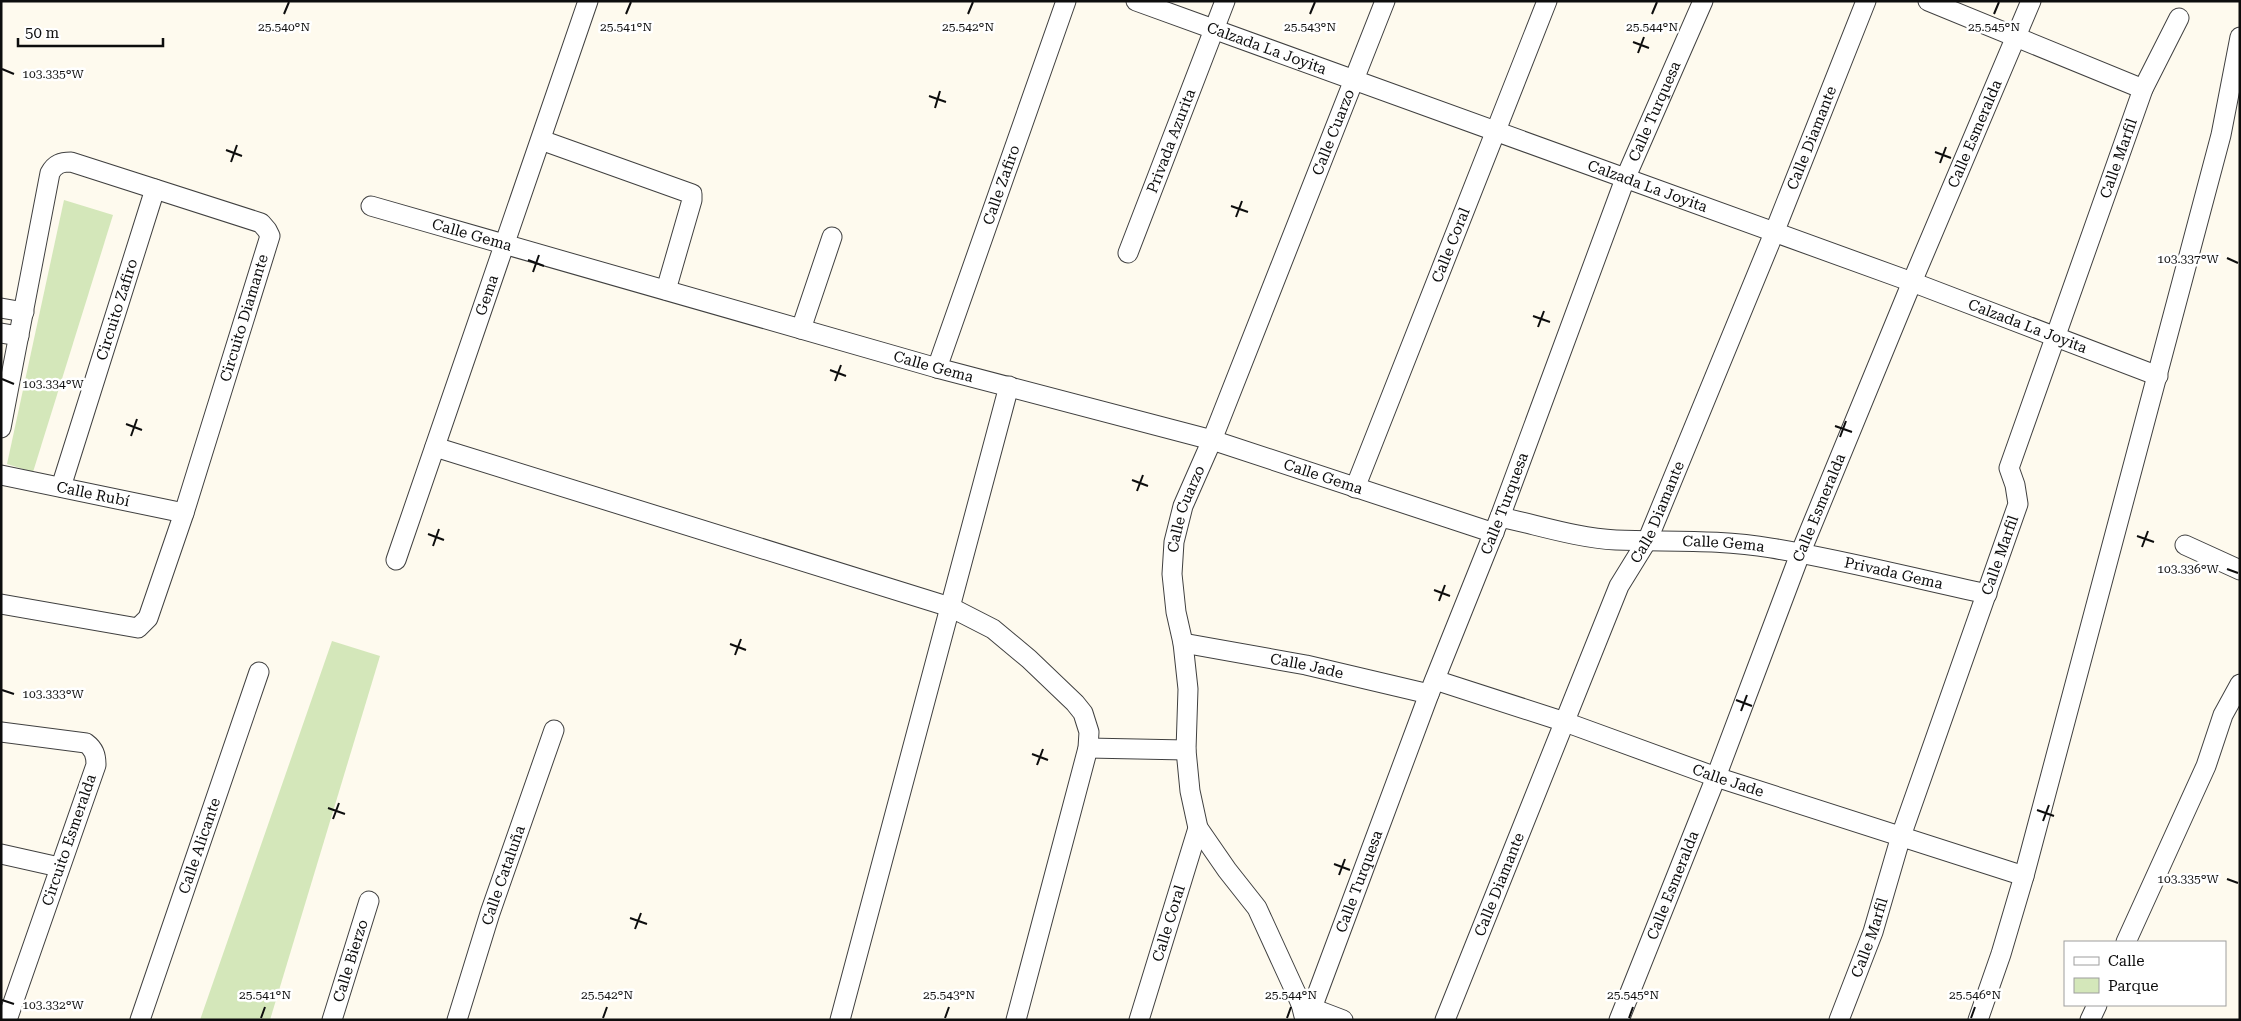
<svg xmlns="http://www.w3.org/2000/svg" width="2241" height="1021" font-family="'Roboto Serif',serif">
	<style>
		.green { fill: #d4e7ba }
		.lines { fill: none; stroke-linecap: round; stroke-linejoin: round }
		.minor-casing { stroke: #404040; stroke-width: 21 }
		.minor { stroke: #fff; stroke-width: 19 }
		.ticks { fill: none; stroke: #0d0d0d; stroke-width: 2 }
		.labels { text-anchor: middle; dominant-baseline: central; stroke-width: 5; stroke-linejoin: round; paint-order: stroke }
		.street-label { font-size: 15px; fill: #0d0d0d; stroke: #fff }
		.ticks-label { font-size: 12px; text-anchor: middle; fill: #0d0d0d; stroke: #fff; stroke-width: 5; stroke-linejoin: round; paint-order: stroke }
	</style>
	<rect width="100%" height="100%" fill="#fefaee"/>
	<g class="green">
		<path d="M64 200 113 215 33 472 7 464Z"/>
		<path d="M332 641 380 656 270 1020H200Z"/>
	</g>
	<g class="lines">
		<g class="minor-casing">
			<g id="minor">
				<path id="s1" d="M1136 1 1912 282 2158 376"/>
				<path d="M1928 1 2143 89"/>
				<path d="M541 140 692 194V200L666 290"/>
				<path id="s2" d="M371 206 937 368 1212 440 1494 533"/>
				<path id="s3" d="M1128 253 1225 1"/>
				<path d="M1 308 24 312"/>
				<path d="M801 329 832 237"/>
				<path d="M1 333 19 336"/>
				<path id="s4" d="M937 368 1066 1"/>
				<path d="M1 428 50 173C55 164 61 162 71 162L261 223 267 230 270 236 184 513 148 618 138 628 1 604"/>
				<path d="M435 447 950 607 993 629 1029 659 1075 703 1083 713 1089 732 1088 748 1016 1020"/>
				<path id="s5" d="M1 475 184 513"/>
				<path id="s6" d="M61 487 155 189"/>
				<path id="s7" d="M1355 488 1547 1"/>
				<path id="s8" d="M1500 517C1538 525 1577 538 1616 540 1668 542 1720 539 1771 548 1844 560 1916 579 1987 594"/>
				<path d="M2185 545 2240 570"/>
				<path id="s9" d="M396 560 588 1"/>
				<path id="s10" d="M1183 643 1306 665 1429 694"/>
				<path id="s11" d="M1435 680 1565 722 1716 777 2024 876"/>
				<path d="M1 732 86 743C94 749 96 755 96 765L7 1020"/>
				<path d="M1088 748 1186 750"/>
				<path d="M1 854 59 867"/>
				<path d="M2126 942 2206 766 2223 715 2240 684"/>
				<path d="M1301 1004 1343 1020"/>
				<path id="s12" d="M1312 1008 1429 694 1500 517 1625 179 1703 1"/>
				<path id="s13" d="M140 1020 259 672"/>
				<path id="s14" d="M332 1020 369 901"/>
				<path id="s15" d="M457 1020 490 913 554 730"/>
				<path d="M840 1020 1009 386"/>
				<path id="s16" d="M1139 1020 1198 828"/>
				<path id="s17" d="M1305 1020 1301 1004 1257 908 1227 870 1198 828 1190 791 1186 750 1188 689 1183 643 1176 612 1172 574 1174 542 1183 506 1212 440 1385 1"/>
				<path id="s18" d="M1445 1020 1619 586 1648 539 1774 233 1866 1"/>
				<path id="s19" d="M1619 1020 1716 777 1800 554 1912 282 2031 1"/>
				<path id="s20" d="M1839 1020 1873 932 1901 836 2018 504 2015 485 2009 468 2143 89 2179 18"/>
				<path d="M1978 1020 2001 954 2024 876 2221 135 2240 37"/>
				<path d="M2090 1020 2097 1005"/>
			</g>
		</g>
		<use href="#minor" class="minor"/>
	</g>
	<path class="ticks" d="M284 14 289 2M626 14 631 2M968 14 973 2M1310 14 1315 2M1652 14 1657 2M1994 14 1999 2M1633 42 1649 48M1638 53 1644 37M2 69 14 74M929 96 946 102M935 108 940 91M226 150 242 156M1935 152 1951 158M231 162 237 145M1940 163 1946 147M1231 206 1248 212M1236 217 1242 201M2227 258 2238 263M528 260 544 266M533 272 539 255M1533 316 1550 322M1538 327 1544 311M830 370 846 376M2 379 14 384M835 381 841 365M126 424 142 430M1835 426 1852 432M131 436 137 419M1840 437 1846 421M1132 480 1148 486M1137 491 1143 475M428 534 444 540M2137 536 2154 542M433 546 439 529M2142 547 2148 531M2227 569 2238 573M1434 590 1450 596M1439 601 1445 585M730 644 746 650M735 655 741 639M2 690 14 694M1736 700 1752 706M1741 711 1747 695M1032 754 1048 760M1037 765 1043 749M328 808 345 814M2037 810 2054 816M333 819 339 803M2043 821 2049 805M1334 864 1350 870M1339 875 1345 859M2227 879 2238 883M630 918 647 924M635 929 641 913M2 1000 14 1004M261 1018 265 1007M603 1018 607 1007M945 1018 949 1007M1287 1018 1291 1007M1629 1018 1633 1007M1971 1018 1975 1007"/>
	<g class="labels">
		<g class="street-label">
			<text stroke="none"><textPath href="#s1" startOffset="139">Calzada La Joyita</textPath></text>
			<text stroke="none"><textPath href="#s12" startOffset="960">Calle Turquesa</textPath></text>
			<text stroke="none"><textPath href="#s17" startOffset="950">Calle Cuarzo</textPath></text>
			<text stroke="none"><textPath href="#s19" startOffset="955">Calle Esmeralda</textPath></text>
			<text stroke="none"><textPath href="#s18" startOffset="956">Calle Diamante</textPath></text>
			<text stroke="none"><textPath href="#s3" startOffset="120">Privada Azurita</textPath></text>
			<text stroke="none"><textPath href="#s20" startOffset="912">Calle Marfil</textPath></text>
			<text stroke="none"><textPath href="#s4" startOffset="194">Calle Zafiro</textPath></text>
			<text stroke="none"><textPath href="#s1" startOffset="544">Calzada La Joyita</textPath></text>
			<text stroke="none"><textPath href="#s2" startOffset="105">Calle Gema</textPath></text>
			<text stroke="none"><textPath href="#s7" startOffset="261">Calle Coral</textPath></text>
			<text stroke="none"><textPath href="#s9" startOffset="280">Gema</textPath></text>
			<text stroke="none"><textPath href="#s6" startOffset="186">Circuito Zafiro</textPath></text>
			<text transform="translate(244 318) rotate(-73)">Circuito Diamante</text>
			<text stroke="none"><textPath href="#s1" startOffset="949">Calzada La Joyita</textPath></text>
			<text stroke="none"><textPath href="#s2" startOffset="585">Calle Gema</textPath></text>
			<text stroke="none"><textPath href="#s2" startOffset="990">Calle Gema</textPath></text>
			<text stroke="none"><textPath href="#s5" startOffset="94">Calle Rubí</textPath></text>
			<text stroke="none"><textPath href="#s12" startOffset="540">Calle Turquesa</textPath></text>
			<text stroke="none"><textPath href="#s19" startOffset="550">Calle Esmeralda</textPath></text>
			<text stroke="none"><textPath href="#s17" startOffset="545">Calle Cuarzo</textPath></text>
			<text stroke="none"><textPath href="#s18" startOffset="551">Calle Diamante</textPath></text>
			<text stroke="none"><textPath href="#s8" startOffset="226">Calle Gema</textPath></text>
			<text stroke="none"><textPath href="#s20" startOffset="492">Calle Marfil</textPath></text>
			<text stroke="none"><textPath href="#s8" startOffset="399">Privada Gema</textPath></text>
			<text stroke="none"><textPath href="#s10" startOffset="126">Calle Jade</textPath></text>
			<text stroke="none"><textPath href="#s11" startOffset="310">Calle Jade</textPath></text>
			<text transform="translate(69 840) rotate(-71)">Circuito Esmeralda</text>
			<text stroke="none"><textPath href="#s13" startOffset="184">Calle Alicante</textPath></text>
			<text stroke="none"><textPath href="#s15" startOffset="152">Calle Cataluña</textPath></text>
			<text stroke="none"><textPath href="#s12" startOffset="135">Calle Turquesa</textPath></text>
			<text stroke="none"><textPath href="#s18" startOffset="146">Calle Diamante</textPath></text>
			<text stroke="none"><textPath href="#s19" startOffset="145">Calle Esmeralda</textPath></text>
			<text stroke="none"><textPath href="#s16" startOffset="101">Calle Coral</textPath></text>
			<text stroke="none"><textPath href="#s20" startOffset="88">Calle Marfil</textPath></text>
			<text stroke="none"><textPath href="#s14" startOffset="62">Calle Bierzo</textPath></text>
		</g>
	</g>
	<g class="ticks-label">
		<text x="284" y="31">25.540°N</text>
		<text x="626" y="31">25.541°N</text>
		<text x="968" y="31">25.542°N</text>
		<text x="1310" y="31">25.543°N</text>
		<text x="1652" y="31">25.544°N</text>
		<text x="1994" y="31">25.545°N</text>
		<text x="53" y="78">103.335°W</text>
		<text x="2188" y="263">103.337°W</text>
		<text x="53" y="388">103.334°W</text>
		<text x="2188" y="573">103.336°W</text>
		<text x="53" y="698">103.333°W</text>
		<text x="2188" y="883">103.335°W</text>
		<text x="265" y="999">25.541°N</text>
		<text x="607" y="999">25.542°N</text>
		<text x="949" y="999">25.543°N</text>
		<text x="1291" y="999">25.544°N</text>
		<text x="1633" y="999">25.545°N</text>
		<text x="1975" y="999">25.546°N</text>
		<text x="53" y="1009">103.332°W</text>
	</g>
	<rect width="2241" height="1021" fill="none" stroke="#0d0d0d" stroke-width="5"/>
	<rect x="2064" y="941" width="162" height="65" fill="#ffffff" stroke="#9e9e9e"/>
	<rect x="2074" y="957" width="25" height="8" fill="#ffffff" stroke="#9e9e9e"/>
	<text x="2108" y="966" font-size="15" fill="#0d0d0d">Calle</text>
	<rect x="2074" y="978" width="25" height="15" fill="#d4e7ba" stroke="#9e9e9e"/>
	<text x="2108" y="991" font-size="15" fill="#0d0d0d">Parque</text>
	<path d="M18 38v8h145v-8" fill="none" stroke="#0d0d0d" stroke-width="2.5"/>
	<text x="25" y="38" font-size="15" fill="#0d0d0d" stroke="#ffffff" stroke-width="4" paint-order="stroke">50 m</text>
</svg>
